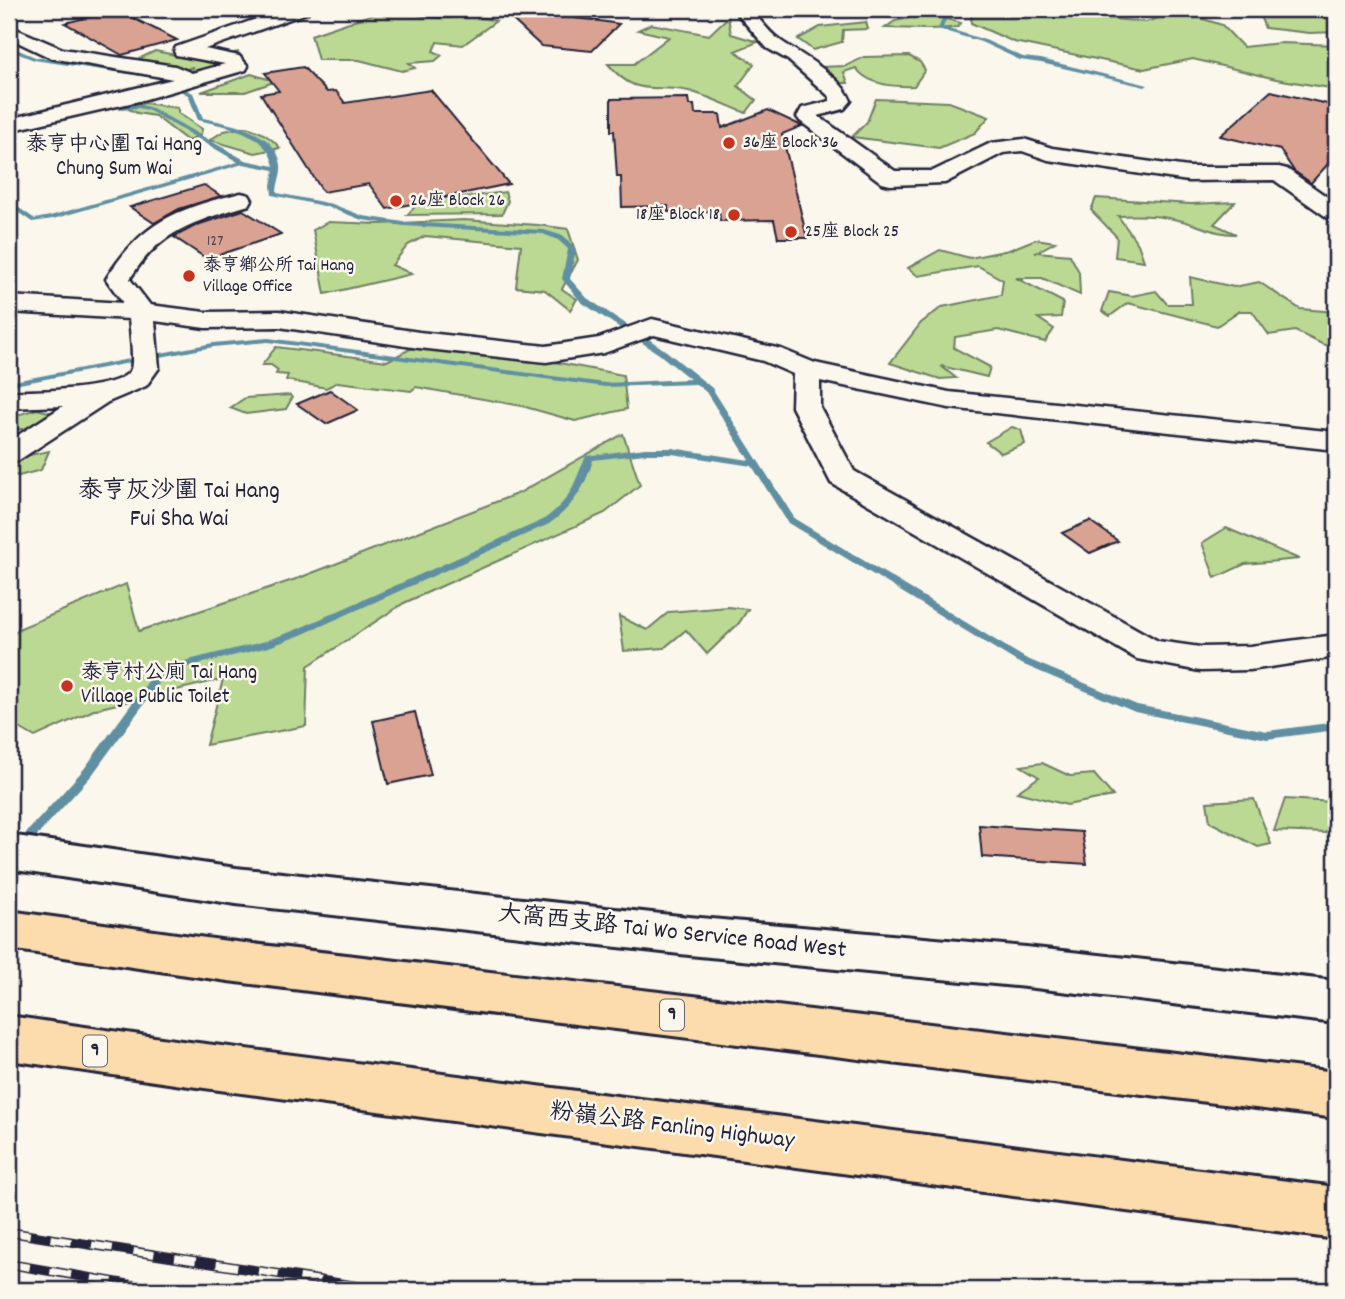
<svg xmlns="http://www.w3.org/2000/svg" width="1345" height="1299" font-family="Dekko,'LXGW WenKai TC',sans-serif">
	<style>
		.green { fill: #bbd992; stroke: #6e7e66; stroke-width: 2 }
		.lines { fill: none; stroke-linecap: round; stroke-linejoin: round }
		.stream { fill: #608fa2; fill-rule: evenodd }
		.building { fill: #daa292; stroke: #22223b; stroke-width: 2 }
		.minor-casing { stroke: #22223b; stroke-width: 5 }
		.secondary-casing { stroke: #22223b; stroke-width: 6 }
		.motorway-casing { stroke: #22223b; stroke-width: 6 }
		.minor { fill: #fbf7ec; fill-rule: evenodd }
		.secondary { fill: #fbf7ec; fill-rule: evenodd }
		.motorway { fill: #fcdcac; fill-rule: evenodd }
		.rail-casing { stroke: #22223b; stroke-width: 10 }
		.rail { stroke: #fbf7ec; stroke-width: 7; stroke-dasharray: 21; stroke-linecap: butt }
		.poi-dot { fill: #c8321e; stroke: #fbf7ec; stroke-width: 2.5 }
		.labels { text-anchor: middle; dominant-baseline: central; stroke-width: 5; stroke-linejoin: round; paint-order: stroke }
		.far-number-label { font-size: 16px; fill: #504251 }
		.far-poi-label { font-size: 18px; fill: #22223b; stroke: #fbf7ec; text-anchor: start }
		.shield { fill: #fbf7ec; stroke: #636270; stroke-width: 2 }
		.shield-label { font-size: 19px; font-weight: bold; fill: #22223b }
		.far-quarter-label { font-size: 21px; fill: #22223b; stroke: #fbf7ec }
		.poi-label { font-size: 21px; fill: #22223b; stroke: #fbf7ec; text-anchor: start }
		.quarter-label { font-size: 24px; fill: #22223b; stroke: #fbf7ec }
		.near-street-label { font-size: 24px; fill: #22223b; stroke: #fbf7ec }
	</style>
	<rect width="100%" height="100%" fill="#fbf7ec"/>
	<filter id="ink" filterUnits="userSpaceOnUse"><feTurbulence type="fractalNoise" baseFrequency=".0143" numOctaves="2"/><feDisplacementMap in="SourceGraphic" scale="14" xChannelSelector="R" yChannelSelector="G"/><feConvolveMatrix kernelMatrix="1 2 1 2 8 2 1 2 1" color-interpolation-filters="sRGB"/></filter>
	<g filter="url(#ink)">
		<g class="green">
			<path d="M388 9H454L452 11 496 21 463 45 437 42 433 51 442 55 435 61 409 63 415 68 402 71 359 60H318L311 35Z"/>
			<path d="M972 9H1005L1146 22 1185 9H1218L1203 19 1222 25 1243 47 1281 43 1336 45V89L1276 79 1193 59 1144 69 1014 42 971 23Z"/>
			<path d="M1219 9H1336V32L1310 33 1265 28 1260 16Z"/>
			<path d="M928 14 961 23 958 27C933 31 911 28 885 28L895 21Z"/>
			<path d="M728 17 731 34 758 42 735 51 754 64 738 86 756 100 746 113C728 106 708 96 689 91 652 83 637 99 608 64H634L669 37 638 30 651 24 709 35Z"/>
			<path d="M866 22 868 29 843 30 842 42 813 50 798 39 820 27Z"/>
			<path d="M155 51 201 60 238 52 245 61 209 73 192 71V67L187 69 136 60Z"/>
			<path d="M909 56 920 62 925 70 914 86C894 87 868 85 856 68L844 72 848 83H838L821 67 846 66 864 57Z"/>
			<path d="M251 74 271 80V83L245 92H201Z"/>
			<path d="M876 99 949 102 989 117 975 133 939 148 852 137 867 122Z"/>
			<path d="M145 103 178 108V113L202 129 201 134 188 141 155 116 137 113 124 107Z"/>
			<path d="M246 127C260 131 270 136 280 148L255 153 210 140 224 131Z"/>
			<path d="M505 192 508 201 502 214 407 215 422 199 467 197Z"/>
			<path d="M1096 198 1191 204 1235 202 1214 224 1236 234C1216 235 1198 224 1178 220 1158 215 1138 215 1118 216L1138 244 1144 261 1115 257 1117 237 1091 210Z"/>
			<path d="M464 220 538 225 568 229 578 260 562 289 577 299 570 310 545 290 516 287 521 245 425 236 408 245 392 265 412 274 325 294 313 230 328 222 379 224Z"/>
			<path d="M1036 239 1055 242 1037 252 1070 255 1079 272 1080 295 1042 278H1016L1063 302 1061 317 1038 318 1054 329 1045 342 998 330 955 337 954 348 990 367 987 377 941 366 956 378 940 379 890 363 921 323 942 307 1001 295 1003 280 978 266 918 276 908 268 940 250 970 258 1009 250Z"/>
			<path d="M1190 277 1234 287 1259 282 1300 309 1336 312V322L1333 323 1336 327V344L1324 345 1295 331 1269 335 1252 311H1239L1217 326 1128 303 1110 316 1102 311 1109 292 1132 296 1156 291 1167 304H1192Z"/>
			<path d="M276 347 387 361 414 347 517 355 623 375 627 409 575 421 522 406 416 387 411 391 338 382 326 388 286 380 288 375 276 374 278 370 271 365H262Z"/>
			<path d="M290 395 292 398 286 409 246 414 230 408 245 398Z"/>
			<path d="M37 409 56 414 32 429H14L17 415Z"/>
			<path d="M1012 427 1021 430 1025 444 1001 453 986 442Z"/>
			<path d="M623 434 640 485 605 513 404 603 308 666 306 726 206 745 223 679 96 709 35 737 9 722V640L18 629 126 584 139 631 299 578 519 493Z"/>
			<path d="M49 451 41 470 19 476 9 474V467L15 458Z"/>
			<path d="M1226 528 1299 559 1245 564 1215 578 1202 543Z"/>
			<path d="M728 607 748 609 739 623 707 654 686 630 664 648 624 651 619 616 647 630 669 612Z"/>
			<path d="M1042 763 1070 776 1094 774 1113 796 1067 805 1017 792 1039 777 1021 766Z"/>
			<path d="M1254 799 1271 844 1258 847 1210 822 1207 802Z"/>
			<path d="M1285 799 1333 802 1326 833 1274 831Z"/>
		</g>
		<g class="lines">
			<g class="stream">
				<path d="M946 9H951L943 27 985 40 1023 57 1041 59 1148 85 1145 87 1041 63 1020 60 981 42 938 29Z"/>
				<path d="M9 46 35 57 159 76 193 93 203 118C230 124 276 130 281 165 282 174 277 183 277 193L332 204 363 216 404 222 544 230 564 236 576 249 570 279 587 298 665 350 712 388 795 519 1025 658 1137 705 1267 731 1336 722V730L1267 739 1135 712 1017 662 788 523 752 466 672 454H645L593 460C585 488 573 507 549 524L301 635 269 647 179 669 160 682 92 775 24 850 20 852 16 850 14 847 16 844 84 769 152 676 172 664 262 642 293 631 543 520C572 499 572 487 586 456L645 448H672L749 460 706 392 696 384 605 387 268 342 213 347 9 386V382L213 343 268 338 605 383 690 379 659 354 581 302 562 279 568 249 558 240 543 234 404 226 362 220 328 207 272 195 271 185 274 170 243 164 53 219 32 222 9 206V201L35 219 50 216 238 162 148 110 138 108 119 110V108L121 107 138 104 152 108 245 160 274 166C266 131 227 127 198 120L188 95 156 78 34 60 9 50Z"/>
			</g>
		</g>
		<g class="building">
			<path d="M117 10 177 40 122 55 65 23Z"/>
			<path d="M503 11 593 20 619 24 592 51 541 46Z"/>
			<path d="M303 67 327 92 336 91 345 103 431 90 509 184 387 209 369 184 323 192 261 94 279 91 265 73Z"/>
			<path d="M1271 91 1336 106V155L1311 183 1294 171 1280 150 1220 136Z"/>
			<path d="M688 98 689 105H694L695 114H720L722 128 768 110 802 126 782 134 807 238H778L774 220 720 221 719 211 668 212V206L622 207 621 177H617L614 131H611V99Z"/>
			<path d="M204 185 221 196 179 209 154 223 130 207Z"/>
			<path d="M243 210 281 234 207 259 174 237 197 225Z"/>
			<path d="M330 390 358 410 326 424 297 404Z"/>
			<path d="M1090 521 1118 541 1090 553 1062 533Z"/>
			<path d="M415 712 431 775 388 784 373 721Z"/>
			<path d="M979 825 1082 832 1087 864 982 857Z"/>
		</g>
		<g class="lines">
			<g class="minor-casing">
				<g id="minor">
					<path d="M285 9H310L307 13 205 49 239 56 248 66 246 70 139 101 9 131V119L173 79 51 58 9 38V26L63 49 175 66 192 73 225 64 176 55 174 51 176 47Z"/>
					<path d="M414 9H471C459 20 432 16 417 13Z"/>
					<path d="M733 9H750C760 19 769 33 781 41 801 55 842 76 851 101L844 109 818 116 895 171H933L991 143 1024 139 1052 148 1188 167H1279L1287 169 1336 203V220L1328 218 1274 180 1188 181 1048 160 1022 151 1003 153 945 183 890 185 882 183 800 121 797 117 802 108 830 101V97L788 60 767 48Z"/>
					<path d="M241 193 249 195 252 200 249 205C197 221 160 229 130 279L150 305 205 312 279 311 419 332 546 346 599 338 652 319 781 349 815 363 949 392 1336 432V450L949 408 820 381V407L854 471 1158 641 1200 647 1250 646 1336 635V657L1250 670 1200 671 1137 659 831 483 792 407 793 374 763 361 654 335 604 353 546 362 419 348 279 327 205 328 155 321 159 368 146 386 108 402 19 460 9 463V441L63 406 9 408V392C32 390 121 392 131 369 134 359 130 330 129 319L9 312V296L123 303 106 279C142 221 177 209 241 193Z"/>
				</g>
			</g>
			<g class="secondary-casing">
				<path id="secondary" d="M9 835 236 868 689 917 1026 947 1336 981V1023L1026 987 689 955 236 904 9 869Z"/>
			</g>
			<g class="motorway-casing">
				<g id="motorway">
					<path d="M9 911 228 941 1336 1072V1118L228 981 9 949Z"/>
					<path d="M9 1016 182 1041 1336 1187V1239L182 1085 9 1060Z"/>
				</g>
			</g>
			<use href="#minor" class="minor"/>
			<use href="#secondary" class="secondary"/>
			<use href="#motorway" class="motorway"/>
			<g class="rail-casing">
				<g id="rail">
					<path d="M9 1232 382 1290"/>
					<path d="M9 1264 161 1290"/>
				</g>
			</g>
			<use href="#rail" class="rail"/>
		</g>
	</g>
	<g class="poi-dot">
		<circle cx="729" cy="143" r="7"/>
		<circle cx="396" cy="201" r="7"/>
		<circle cx="734" cy="215" r="7"/>
		<circle cx="791" cy="232" r="7"/>
		<circle cx="189" cy="276" r="7"/>
		<circle cx="67" cy="686" r="7"/>
	</g>
	<g class="labels">
		<g class="far-number-label">
			<text x="215" y="241">127</text>
		</g>
		<g class="far-poi-label">
			<text x="743" y="143">36座 Block 36</text>
			<text x="410" y="201">26座 Block 26</text>
			<text x="720" y="215" text-anchor="end">18座 Block 18</text>
			<text x="805" y="232">25座 Block 25</text>
			<text x="203" y="266">泰亨鄉公所 Tai Hang<tspan x="203" dy="21">Village Office</tspan></text>
		</g>
		<g class="shield">
			<rect x="660" y="999.5" width="24" height="31" rx="5"/>
			<rect x="83" y="1035.5" width="24" height="31" rx="5"/>
		</g>
		<g class="shield-label">
			<text x="672" y="1015">9</text>
			<text x="95" y="1051">9</text>
		</g>
		<g class="far-quarter-label">
			<text x="114" y="146">泰亨中心圍 Tai Hang<tspan x="114" dy="24">Chung Sum Wai</tspan></text>
		</g>
		<g class="poi-label">
			<text x="81" y="674">泰亨村公廁 Tai Hang<tspan x="81" dy="24">Village Public Toilet</tspan></text>
		</g>
		<g class="quarter-label">
			<text x="179" y="492">泰亨灰沙圍 Tai Hang<tspan x="179" dy="28">Fui Sha Wai</tspan></text>
		</g>
		<g class="near-street-label">
			<text transform="translate(672 933) rotate(6)">大窩西支路 Tai Wo Service Road West</text>
			<text transform="translate(672 1127) rotate(7)">粉嶺公路 Fanling Highway</text>
		</g>
	</g>
	<rect width="1345" height="1299" fill="none" stroke="#fbf7ec" stroke-width="35"/>
	<rect x="18" y="18" width="1310" height="1264" fill="none" stroke="#22223b" stroke-width="2.5" filter="url(#ink)"/>
</svg>
